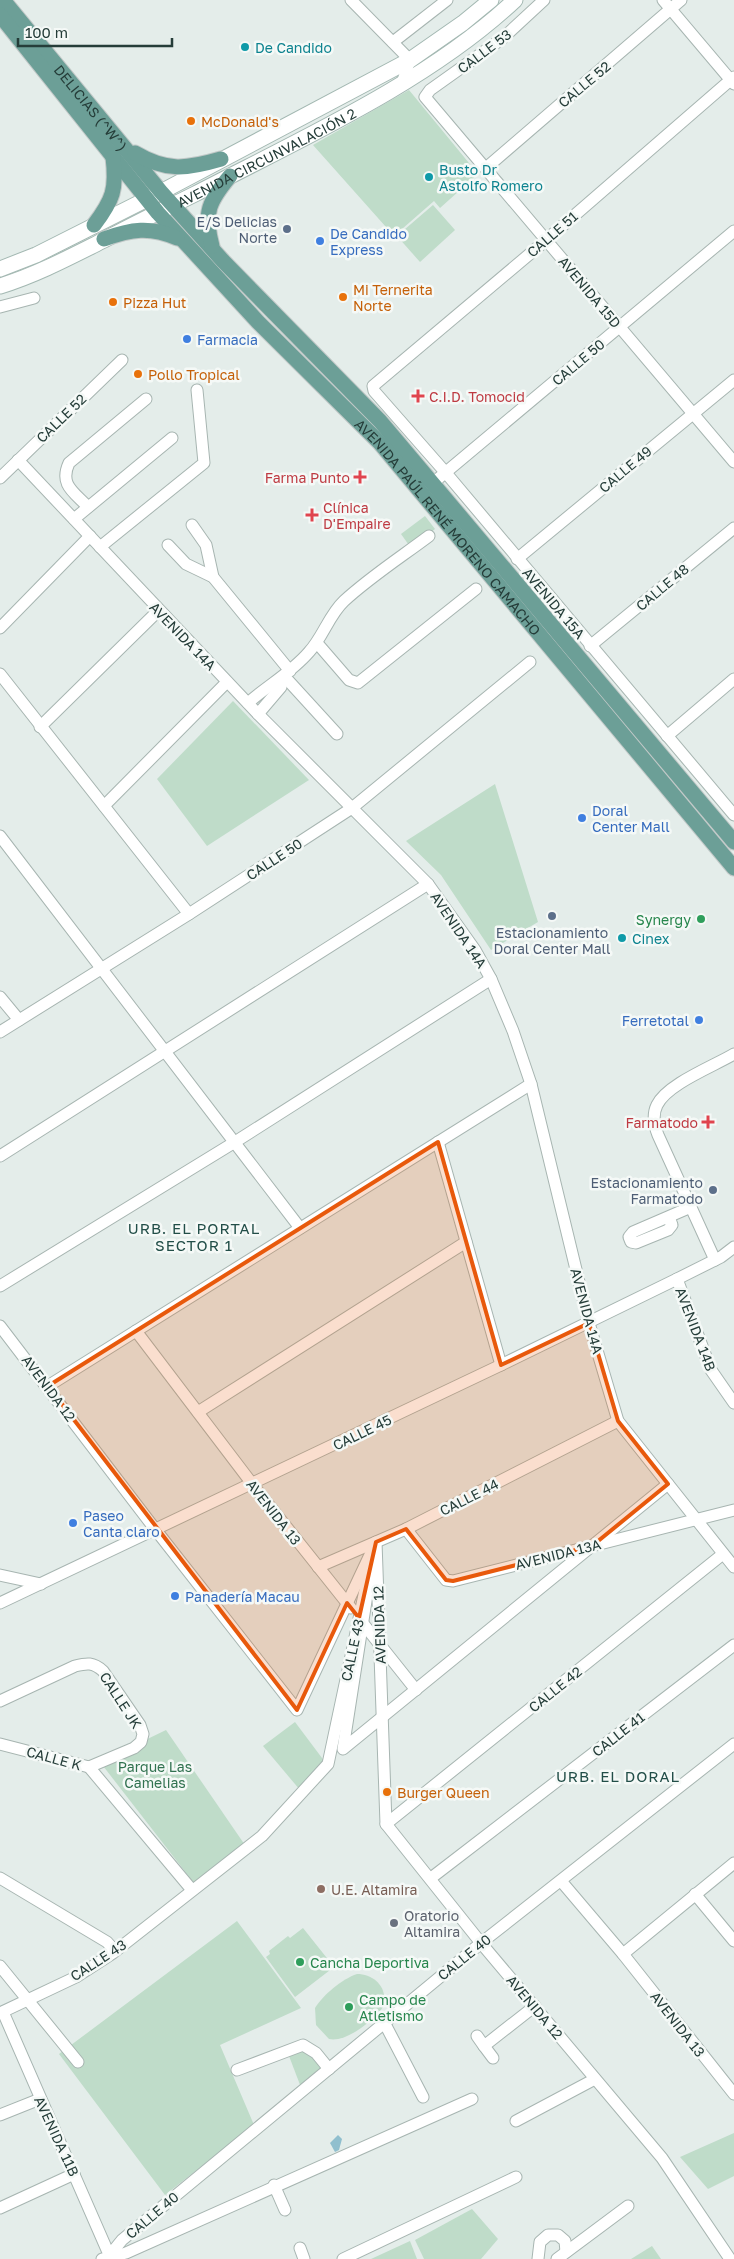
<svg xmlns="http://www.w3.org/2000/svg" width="734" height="2259" font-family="'Golos Text',sans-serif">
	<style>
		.green { fill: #bfdcc9 }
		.water { fill: #90bfce }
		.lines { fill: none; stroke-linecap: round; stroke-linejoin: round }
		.minor-casing { stroke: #a7b5b1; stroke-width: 13 }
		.secondary-casing { stroke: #a3b8b2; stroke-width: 17 }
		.primary-casing { stroke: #c2c9c8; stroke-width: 17 }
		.minor { stroke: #fff; stroke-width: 11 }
		.secondary { stroke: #fff; stroke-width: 15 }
		.primary { stroke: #6c9f97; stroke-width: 15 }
		.marked { fill: #e8590c; fill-opacity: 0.2; stroke: #e8590c; stroke-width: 4; stroke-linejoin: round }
		.culture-dot { fill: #0f9aa8; stroke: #f5f9f7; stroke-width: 2 }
		.food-dot { fill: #e8710a; stroke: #f5f9f7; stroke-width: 2 }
		.service-dot { fill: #5c6f8a; stroke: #f5f9f7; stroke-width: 2 }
		.shop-dot { fill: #3f7fe0; stroke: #f5f9f7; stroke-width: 2 }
		.health-dot { fill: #e0444e; stroke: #f5f9f7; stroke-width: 2 }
		.leisure-dot { fill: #2e9e5b; stroke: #f5f9f7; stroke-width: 2 }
		.education-dot { fill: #8d6e63; stroke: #f5f9f7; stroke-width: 2 }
		.worship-dot { fill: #6b7280; stroke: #f5f9f7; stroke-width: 2 }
		.labels { text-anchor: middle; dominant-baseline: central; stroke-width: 5; stroke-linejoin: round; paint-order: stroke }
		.culture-label { font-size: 14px; fill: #0d838f; stroke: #f5f9f7; text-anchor: start }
		.street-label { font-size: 14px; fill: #253d39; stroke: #f5f9f7 }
		.food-label { font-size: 14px; fill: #c56008; stroke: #f5f9f7; text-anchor: start }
		.service-label { font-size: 14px; fill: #4e5e75; stroke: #f5f9f7; text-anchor: end }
		.shop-label { font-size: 14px; fill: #366cbe; stroke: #f5f9f7; text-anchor: start }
		.health-label { font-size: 14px; fill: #be3a42; stroke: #f5f9f7; text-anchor: start }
		.leisure-label { font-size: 14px; fill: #27864d; stroke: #f5f9f7; text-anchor: start }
		.park-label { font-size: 14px; fill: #317250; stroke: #f5f9f7 }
		.education-label { font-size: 14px; fill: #785e54; stroke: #f5f9f7; text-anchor: start }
		.worship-label { font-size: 14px; fill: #5b616d; stroke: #f5f9f7; text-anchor: start }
		.neighbourhood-label { font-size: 15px; letter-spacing: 1px; fill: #224e48; stroke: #f5f9f7 }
	</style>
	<rect width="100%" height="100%" fill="#e4edea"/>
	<g class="green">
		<path d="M409 90 478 174 440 208 434 201 394 236 313 145Z"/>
		<path d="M433 205 455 230 420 262 397 236Z"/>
		<path d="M425 516 435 529 411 548 401 534Z"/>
		<path d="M233 701 309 780 207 846 157 779Z"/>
		<path d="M495 784 538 922 491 950 441 875 406 841Z"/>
		<path d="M295 1722 325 1762 300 1790 263 1746Z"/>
		<path d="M166 1730 247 1848 197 1887 100 1762Z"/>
		<path d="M237 1921 301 2008 220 2045 254 2125 165 2195 59 2054Z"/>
		<path d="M303 1928 334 1967 295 1997 266 1957 270 1954 269 1951 288 1936 290 1938Z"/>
		<path d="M357 1974C374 1974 389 1988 383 2007 374 2020 346 2043 329 2039L316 2025 315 2008C323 1995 342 1979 357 1974Z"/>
		<path d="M311 2046 329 2067 302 2090 289 2056Z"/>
		<path d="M734 2133V2176L708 2189 680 2157Z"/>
		<path d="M472 2209 498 2239 481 2259H424L415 2240Z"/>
		<path d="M410 2241 417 2259H371Z"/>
		<path d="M652 2246 661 2259H631Z"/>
	</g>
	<path class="water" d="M338 2135 342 2139 339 2150 335 2152 330 2143Z"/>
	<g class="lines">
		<g class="minor-casing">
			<g id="minor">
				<path d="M351 0 410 60 402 83"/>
				<path d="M544 0 503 38 430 90 425 97 734 462"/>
				<path d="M663 0 734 84"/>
				<path d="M393 42 447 0"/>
				<path d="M734 77 538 247 373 386 374 391 446 473 734 815"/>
				<path d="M486 168 681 0"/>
				<path d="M0 307 34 298"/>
				<path d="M18 460 258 714 428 884 475 950 491 979 513 1031 531 1084 589 1323 618 1421 734 1567"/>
				<path d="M0 478 122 360"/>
				<path d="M427 488 734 231"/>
				<path d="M88 507C74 492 59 485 69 463L146 399"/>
				<path d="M74 519 172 438"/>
				<path d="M192 525 206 545 213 577"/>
				<path d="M168 545 186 564 213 577 290 671"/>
				<path d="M100 547 204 463 197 390"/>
				<path d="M517 559 734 380"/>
				<path d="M0 628 90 536"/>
				<path d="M317 643 349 680 358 683 476 589"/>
				<path d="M590 646 734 528"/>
				<path d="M0 674 189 914"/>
				<path d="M284 676 337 734"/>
				<path d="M248 703C268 685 291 673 309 652 323 637 329 615 344 601 370 577 401 557 429 536"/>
				<path d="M258 714 281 687 282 678"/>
				<path d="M40 727 158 611"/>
				<path d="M667 736 734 679"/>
				<path d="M104 806 227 682"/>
				<path d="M0 836 300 1228"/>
				<path d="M0 997 19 1020"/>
				<path d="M0 1032 189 914 352 808 530 662"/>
				<path d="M438 1142 501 1365"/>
				<path d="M0 1156 428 884"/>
				<path d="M669 1217 672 1225 668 1230 636 1243 631 1242 629 1237 633 1232 691 1207"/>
				<path d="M715 1260 658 1135C654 1125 652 1115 657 1105 667 1084 714 1066 734 1054"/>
				<path d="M677 1279 711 1370 734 1403"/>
				<path d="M0 1286 235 1142 491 979"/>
				<path d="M0 1326 155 1529 297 1710 376 1542 386 1824 481 1943 662 2158 730 2259"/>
				<path d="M136 1331 253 1485 351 1608"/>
				<path d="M48 1386 531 1084"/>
				<path d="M198 1412 466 1242"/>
				<path d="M406 1529 446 1580 453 1581 734 1510"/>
				<path d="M318 1567 406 1529 618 1421"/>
				<path d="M371 1569 343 1749 668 1484"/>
				<path d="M0 1575 41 1584"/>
				<path d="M0 1603 501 1365 677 1279 721 1257 734 1247"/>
				<path d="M361 1621 416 1690"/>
				<path d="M0 1701 75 1666C87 1663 93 1662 103 1671L140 1725 143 1734 141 1742 134 1748 89 1767 0 1744"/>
				<path d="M89 1767 192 1890"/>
				<path d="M386 1824 723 1554"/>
				<path d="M0 1878 107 1942 115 1951"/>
				<path d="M431 1878 734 1645"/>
				<path d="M561 1881 623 1954 734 2094"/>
				<path d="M695 1894 734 1941"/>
				<path d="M623 1954 734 1863"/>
				<path d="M0 1966 78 2062"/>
				<path d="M3 2012 111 2259"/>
				<path d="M0 2013 76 1977 113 1953 262 1836 328 1764 371 1562"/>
				<path d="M385 2024 423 2097"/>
				<path d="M477 2036 484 2046 535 2006"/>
				<path d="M484 2046 493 2058"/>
				<path d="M237 2070 303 2045 316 2053 329 2069"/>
				<path d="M0 2115 40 2099"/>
				<path d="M516 2121 595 2079"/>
				<path d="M274 2185 285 2210"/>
				<path d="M0 2208 74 2174"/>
				<path d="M300 2248 304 2259"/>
				<path d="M109 2256 122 2240 481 1943 734 1744"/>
				<path d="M102 2259 126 2253 472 2099"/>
				<path d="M343 2259 516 2177"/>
				<path d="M538 2259 540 2242 548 2235H558L565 2241 566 2252"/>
				<path d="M557 2259 628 2206"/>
			</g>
		</g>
		<g class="secondary-casing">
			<g id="secondary">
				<path d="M0 269 36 255 161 192 410 60 463 23 491 0"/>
				<path id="s1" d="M0 286C36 275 70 257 104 240 134 224 165 209 195 194 301 139 428 82 515 0"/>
			</g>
		</g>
		<g class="primary-casing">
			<g id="primary">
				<path id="s2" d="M3 0 161 192 223 261 380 421 734 842"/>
				<path id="s3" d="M0 15 158 213 258 322 380 443 734 868"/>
				<path d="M135 153C167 172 187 169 221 159"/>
				<path d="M94 225C113 200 117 189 113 157"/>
				<path d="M104 239C131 229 150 226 177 238"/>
				<path d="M212 246C203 213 209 201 230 176"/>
			</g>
		</g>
		<use href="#minor" class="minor"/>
		<use href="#secondary" class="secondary"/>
		<use href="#primary" class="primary"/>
	</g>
	<path class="marked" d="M438 1142 501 1365 589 1323 618 1421 668 1484 592 1546 453 1581 446 1580 406 1529 376 1542 359 1618 347 1603 297 1710 48 1386Z"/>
	<g class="culture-dot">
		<circle cx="245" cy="47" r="5"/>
		<circle cx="429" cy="177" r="5"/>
		<circle cx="622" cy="938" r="5"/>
	</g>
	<g class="food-dot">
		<circle cx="191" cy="121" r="5"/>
		<circle cx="343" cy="297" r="5"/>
		<circle cx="113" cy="302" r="5"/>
		<circle cx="138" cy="374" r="5"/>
		<circle cx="387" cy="1792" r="5"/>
	</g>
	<g class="service-dot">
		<circle cx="287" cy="229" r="5"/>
		<circle cx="552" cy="916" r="5"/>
		<circle cx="713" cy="1190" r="5"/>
	</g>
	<g class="shop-dot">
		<circle cx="320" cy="241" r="5"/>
		<circle cx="187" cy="339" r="5"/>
		<circle cx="582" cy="818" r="5"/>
		<circle cx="699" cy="1020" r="5"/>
		<circle cx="73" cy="1523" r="5"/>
		<circle cx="175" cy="1596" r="5"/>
	</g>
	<g class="health-dot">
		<path d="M415.5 388.5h5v5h5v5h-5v5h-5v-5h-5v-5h5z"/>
		<path d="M357.5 469.5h5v5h5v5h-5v5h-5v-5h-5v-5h5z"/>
		<path d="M309.5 507.5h5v5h5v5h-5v5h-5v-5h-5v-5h5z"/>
		<path d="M705.5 1114.5h5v5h5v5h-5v5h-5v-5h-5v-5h5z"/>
	</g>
	<g class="leisure-dot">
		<circle cx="701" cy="919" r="5"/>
		<circle cx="300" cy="1962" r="5"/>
		<circle cx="349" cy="2007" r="5"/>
	</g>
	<circle class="education-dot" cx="321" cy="1889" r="5"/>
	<circle class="worship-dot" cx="394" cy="1923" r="5"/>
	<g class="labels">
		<g class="culture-label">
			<text x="255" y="47">De Candido</text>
			<text x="439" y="169">Busto Dr<tspan x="439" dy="16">Astolfo Romero</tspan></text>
			<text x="632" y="938">Cinex</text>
		</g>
		<g class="street-label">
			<text transform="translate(484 51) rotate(-37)">CALLE 53</text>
			<text transform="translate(584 84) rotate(-40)">CALLE 52</text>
			<text stroke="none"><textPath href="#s2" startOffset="139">DELICIAS (^W^)</textPath></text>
			<text stroke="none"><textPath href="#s1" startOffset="296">AVENIDA CIRCUNVALACIÓN 2</textPath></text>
			<text transform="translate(552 234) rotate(-41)">CALLE 51</text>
			<text transform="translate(590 292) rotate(50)">AVENIDA 15D</text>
			<text transform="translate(578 362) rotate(-40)">CALLE 50</text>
			<text transform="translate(61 418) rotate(-44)">CALLE 52</text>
			<text transform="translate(625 469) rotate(-40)">CALLE 49</text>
			<text stroke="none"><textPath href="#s3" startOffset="681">AVENIDA PAÚL RENÉ MORENO CAMACHO</textPath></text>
			<text transform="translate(662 587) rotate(-40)">CALLE 48</text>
			<text transform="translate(554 603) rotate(50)">AVENIDA 15A</text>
			<text transform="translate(183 636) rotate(46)">AVENIDA 14A</text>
			<text transform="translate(274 859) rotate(-33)">CALLE 50</text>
			<text transform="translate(459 930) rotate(56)">AVENIDA 14A</text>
			<text transform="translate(587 1311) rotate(75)">AVENIDA 14A</text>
			<text transform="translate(696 1329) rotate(69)">AVENIDA 14B</text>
			<text transform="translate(49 1388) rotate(53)">AVENIDA 12</text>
			<text transform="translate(362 1432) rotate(-26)">CALLE 45</text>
			<text transform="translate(469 1497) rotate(-27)">CALLE 44</text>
			<text transform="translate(274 1512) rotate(52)">AVENIDA 13</text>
			<text transform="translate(558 1554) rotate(-14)">AVENIDA 13A</text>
			<text transform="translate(379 1625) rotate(-92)">AVENIDA 12</text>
			<text transform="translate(352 1650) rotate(-78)">CALLE 43</text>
			<text transform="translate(555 1689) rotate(-39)">CALLE 42</text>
			<text transform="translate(121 1700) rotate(57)">CALLE JK</text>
			<text transform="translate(618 1734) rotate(-38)">CALLE 41</text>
			<text transform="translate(54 1758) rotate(15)">CALLE K</text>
			<text transform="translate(464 1957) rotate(-39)">CALLE 40</text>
			<text transform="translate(98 1960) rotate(-33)">CALLE 43</text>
			<text transform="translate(535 2007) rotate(50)">AVENIDA 12</text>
			<text transform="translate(678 2024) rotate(52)">AVENIDA 13</text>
			<text transform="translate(57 2136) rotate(65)">AVENIDA 11B</text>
			<text transform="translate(152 2215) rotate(-40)">CALLE 40</text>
		</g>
		<g class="food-label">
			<text x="201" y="121">McDonald's</text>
			<text x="353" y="289">Mi Ternerita<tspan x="353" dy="16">Norte</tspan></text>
			<text x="123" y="302">Pizza Hut</text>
			<text x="148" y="374">Pollo Tropical</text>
			<text x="397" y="1792">Burger Queen</text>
		</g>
		<g class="service-label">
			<text x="277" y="221">E/S Delicias<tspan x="277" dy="16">Norte</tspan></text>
			<text x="552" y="932" text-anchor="middle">Estacionamiento<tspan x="552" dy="16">Doral Center Mall</tspan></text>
			<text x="703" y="1182">Estacionamiento<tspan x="703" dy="16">Farmatodo</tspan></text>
		</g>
		<g class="shop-label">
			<text x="330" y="233">De Candido<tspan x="330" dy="16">Express</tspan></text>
			<text x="197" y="339">Farmacia</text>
			<text x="592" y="810">Doral<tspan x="592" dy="16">Center Mall</tspan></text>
			<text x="689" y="1020" text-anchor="end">Ferretotal</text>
			<text x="83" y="1515">Paseo<tspan x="83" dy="16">Canta claro</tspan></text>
			<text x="185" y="1596">Panadería Macau</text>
		</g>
		<g class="health-label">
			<text x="429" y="396">C.I.D. Tomocid</text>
			<text x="350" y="477" text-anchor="end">Farma Punto</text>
			<text x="323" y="507">Clínica<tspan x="323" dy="16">D'Empaire</tspan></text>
			<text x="698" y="1122" text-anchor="end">Farmatodo</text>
		</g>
		<g class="leisure-label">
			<text x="691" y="919" text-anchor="end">Synergy</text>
			<text x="310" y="1962">Cancha Deportiva</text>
			<text x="359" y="1999">Campo de<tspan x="359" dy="16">Atletismo</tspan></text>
		</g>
		<g class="park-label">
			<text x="155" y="1766">Parque Las<tspan x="155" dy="16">Camelias</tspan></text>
		</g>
		<g class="education-label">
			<text x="331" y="1889">U.E. Altamira</text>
		</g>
		<g class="worship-label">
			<text x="404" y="1915">Oratorio<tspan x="404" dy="16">Altamira</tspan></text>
		</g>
		<g class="neighbourhood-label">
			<text x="194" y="1228">URB. EL PORTAL<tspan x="194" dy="17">SECTOR 1</tspan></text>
			<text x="618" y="1776">URB. EL DORAL</text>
		</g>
	</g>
	<path d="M18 38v8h154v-8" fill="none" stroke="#253d39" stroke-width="2.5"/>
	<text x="25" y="38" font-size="15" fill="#253d39" stroke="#f5f9f7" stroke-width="4" paint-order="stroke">100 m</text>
</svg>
